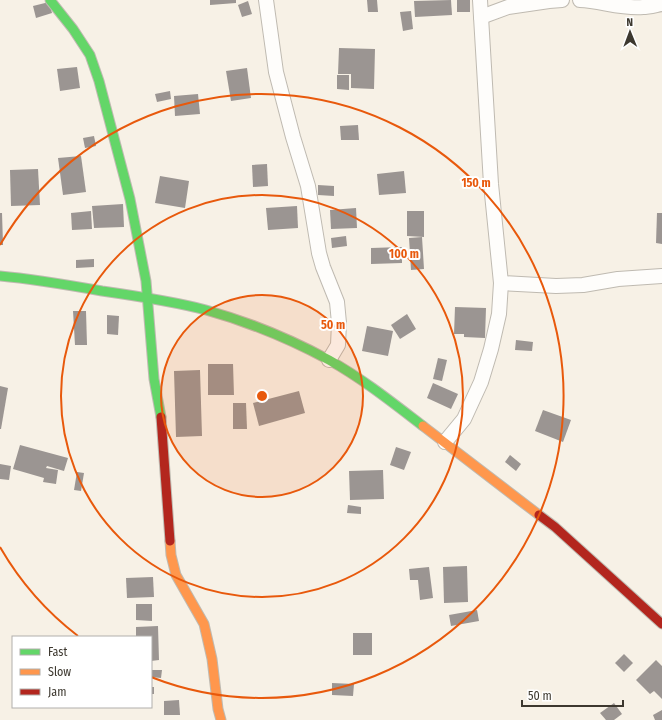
<svg xmlns="http://www.w3.org/2000/svg" width="662" height="720" font-family="'Fira Sans Condensed',sans-serif">
	<style>
		.building { fill: #9b9592 }
		.lines { fill: none; stroke-linecap: round; stroke-linejoin: round }
		.street-casing { stroke: #bfbab1; stroke-width: 16 }
		.fast-casing { stroke: #bfbab1; stroke-width: 11 }
		.slow-casing { stroke: #bfbab1; stroke-width: 11 }
		.jam-casing { stroke: #bfbab1; stroke-width: 11 }
		.street { stroke: #fefdfb; stroke-width: 14 }
		.fast { stroke: #63d668; stroke-width: 9 }
		.slow { stroke: #ff974d; stroke-width: 9 }
		.jam { stroke: #b3261e; stroke-width: 9 }
		.ring { fill: none; stroke: #e8590c; stroke-width: 2 }
		.centre { fill: #e8590c; stroke: #fff; stroke-width: 2 }
		.ring-label { font-size: 12px; text-anchor: middle; font-weight: bold; fill: #e8590c; stroke: #fff; stroke-width: 4; stroke-linejoin: round; paint-order: stroke }
	</style>
	<rect width="100%" height="100%" fill="#f7f1e6"/>
	<g class="building">
		<path d="M210 0H236V3L210 5Z"/>
		<path d="M367 0H377L378 12H368Z"/>
		<path d="M451 0 452 15 415 17 414 1Z"/>
		<rect x="457" y="0" width="13" height="12"/>
		<path d="M248 1 252 14 242 17 238 5Z"/>
		<path d="M49 2 52 13 36 18 33 6Z"/>
		<path d="M411 11 413 29 403 31 400 12Z"/>
		<path d="M339 48 375 49 374 89 351 88V74H338Z"/>
		<path d="M77 67 80 88 60 91 57 69Z"/>
		<path d="M247 68 251 98 231 101 226 71Z"/>
		<path d="M337 75H349V90L337 89Z"/>
		<path d="M170 91 171 99 157 102 155 94Z"/>
		<path d="M198 94 200 114 175 116 174 96Z"/>
		<path d="M358 125 359 140H341L340 126Z"/>
		<path d="M94 136 96 146 85 148 83 138Z"/>
		<path d="M81 156 86 192 63 195 58 158Z"/>
		<path d="M267 164 268 186 253 187 252 165Z"/>
		<path d="M38 169 40 205 11 206 10 170Z"/>
		<path d="M404 171 406 193 379 195 377 174Z"/>
		<path d="M160 176 189 181 185 208 155 203Z"/>
		<path d="M318 185 334 186V196L318 195Z"/>
		<path d="M123 204 124 227 94 228 92 206Z"/>
		<path d="M297 206 298 228 268 230 266 208Z"/>
		<path d="M356 208 357 228 331 229 330 210Z"/>
		<path d="M91 211 92 229 72 230 71 213Z"/>
		<path d="M407 211H424V237L407 236Z"/>
		<path d="M0 213H2L3 245H0Z"/>
		<path d="M657 213H662V244L656 243Z"/>
		<path d="M346 236 347 246 332 248 331 238Z"/>
		<path d="M422 237 424 269 411 270 409 238Z"/>
		<path d="M402 247V263L371 264V248Z"/>
		<path d="M94 259V267L76 268V260Z"/>
		<path d="M455 307 486 308 485 338 464 337V334H454Z"/>
		<path d="M73 311H86L87 345H75Z"/>
		<path d="M407 314 416 329 400 339 391 325Z"/>
		<path d="M107 315 119 316 118 335 107 334Z"/>
		<path d="M367 326 393 331 388 356 362 351Z"/>
		<path d="M516 340 533 342 532 351 515 350Z"/>
		<path d="M438 358 447 360 442 381 433 379Z"/>
		<path d="M208 364H233L234 395H208Z"/>
		<path d="M200 370 202 436 176 437 174 371Z"/>
		<path d="M433 383 458 394 451 409 427 398Z"/>
		<path d="M0 386 8 388 1 429H0Z"/>
		<path d="M299 391 305 413 259 426 253 403Z"/>
		<path d="M233 403H246L247 429H233Z"/>
		<path d="M543 410 571 420 563 442 535 431Z"/>
		<path d="M20 445 68 458 64 471 47 466 46 468 58 470 56 484 43 482 44 478 13 469Z"/>
		<path d="M396 447 411 452 404 470 390 465Z"/>
		<path d="M510 455 521 464 516 471 505 462Z"/>
		<path d="M0 464 11 466 9 480 0 479Z"/>
		<path d="M383 470 384 499 350 500 349 471Z"/>
		<path d="M77 472 84 473 81 491 74 490Z"/>
		<path d="M348 505 361 507V514L347 513Z"/>
		<path d="M467 566 468 602 444 603 443 567Z"/>
		<path d="M429 567 433 598 420 600 418 580H410L409 569Z"/>
		<path d="M153 577 154 597 127 598 126 578Z"/>
		<path d="M136 604H152V621L136 620Z"/>
		<path d="M477 610 479 621 451 626 449 615Z"/>
		<path d="M158 626 159 660 151 661V637H136V627Z"/>
		<rect x="353" y="633" width="19" height="22"/>
		<path d="M624 654 633 663 624 672 615 663Z"/>
		<path d="M656 660 662 666V699L654 691 650 694 636 680Z"/>
		<path d="M151 670H162L161 678 151 677Z"/>
		<path d="M332 683 354 684 353 696 332 695Z"/>
		<rect x="151" y="687" width="3" height="7"/>
		<path d="M179 700 180 715H164V701Z"/>
		<path d="M614 703 622 714 614 720H606L600 713Z"/>
		<path d="M662 710V720H655L653 715Z"/>
	</g>
	<g class="lines">
		<g class="street-casing">
			<g id="street">
				<path d="M266 0 276 72 293 137 308 186 319 253 323 267 337 302 339 323 338 345 329 360"/>
				<path d="M580 0C601 1 622 9 643 7 649 7 656 5 662 4"/>
				<path d="M481 17 508 7 549 1 562 0"/>
				<path d="M501 283 556 286 583 285 618 279 662 276"/>
				<path d="M445 442 464 419 481 382 491 349 499 314 501 283 491 184 480 0"/>
			</g>
		</g>
		<g class="fast-casing">
			<g id="fast">
				<path d="M50 0 73 29 90 55 99 81 130 199 146 281 154 379 161 417"/>
				<path d="M0 276C34 279 68 285 102 291 137 296 172 301 206 310 249 322 290 339 329 360 363 379 393 403 423 426"/>
			</g>
		</g>
		<g class="slow-casing">
			<g id="slow">
				<path d="M423 426 539 515"/>
				<path d="M170 541 171 555 176 575 204 624 212 659 218 709 221 720"/>
			</g>
		</g>
		<g class="jam-casing">
			<g id="jam">
				<path d="M161 417 170 541"/>
				<path d="M539 515 555 527 662 624"/>
			</g>
		</g>
		<use href="#street" class="street"/>
		<use href="#fast" class="fast"/>
		<use href="#slow" class="slow"/>
		<use href="#jam" class="jam"/>
	</g>
	<circle cx="262" cy="396" r="101" fill="#e8590c" fill-opacity=".12"/>
	<g class="ring">
		<circle cx="262" cy="396" r="101"/>
		<circle cx="262" cy="396" r="201"/>
		<path d="M78 636A302 302 0 0 1 0 547M0 245A302 302 0 1 1 151 677"/>
	</g>
	<circle cx="262" cy="396" r="6" class="centre"/>
	<g class="ring-label">
		<text x="476" y="187">150 m</text>
		<text x="404" y="258">100 m</text>
		<text x="333" y="329">50 m</text>
	</g>
	<rect x="12" y="636" width="140" height="72" fill="#ffffff" stroke="#b1afac"/>
	<rect x="20" y="649" width="20" height="6" fill="#63d668" stroke="#b1afac"/>
	<text x="48" y="656" font-size="12" fill="#3d382f">Fast</text>
	<rect x="20" y="669" width="20" height="6" fill="#ff974d" stroke="#b1afac"/>
	<text x="48" y="676" font-size="12" fill="#3d382f">Slow</text>
	<rect x="20" y="689" width="20" height="6" fill="#b3261e" stroke="#b1afac"/>
	<text x="48" y="696" font-size="12" fill="#3d382f">Jam</text>
	<g transform="translate(630 32) rotate(359)" stroke="#ffffff" stroke-width="3" paint-order="stroke">
	<path d="M0-3L7 15L0 10L-7 15Z" fill="#3d382f"/>
	<text y="-6" font-size="11" font-weight="bold" text-anchor="middle" fill="#3d382f">N</text>
	</g>
	<path d="M522 700v6h101v-6" fill="none" stroke="#3d382f" stroke-width="2"/>
	<text x="528" y="700" font-size="12" fill="#3d382f" stroke="#ffffff" stroke-width="3" paint-order="stroke">50 m</text>
</svg>
